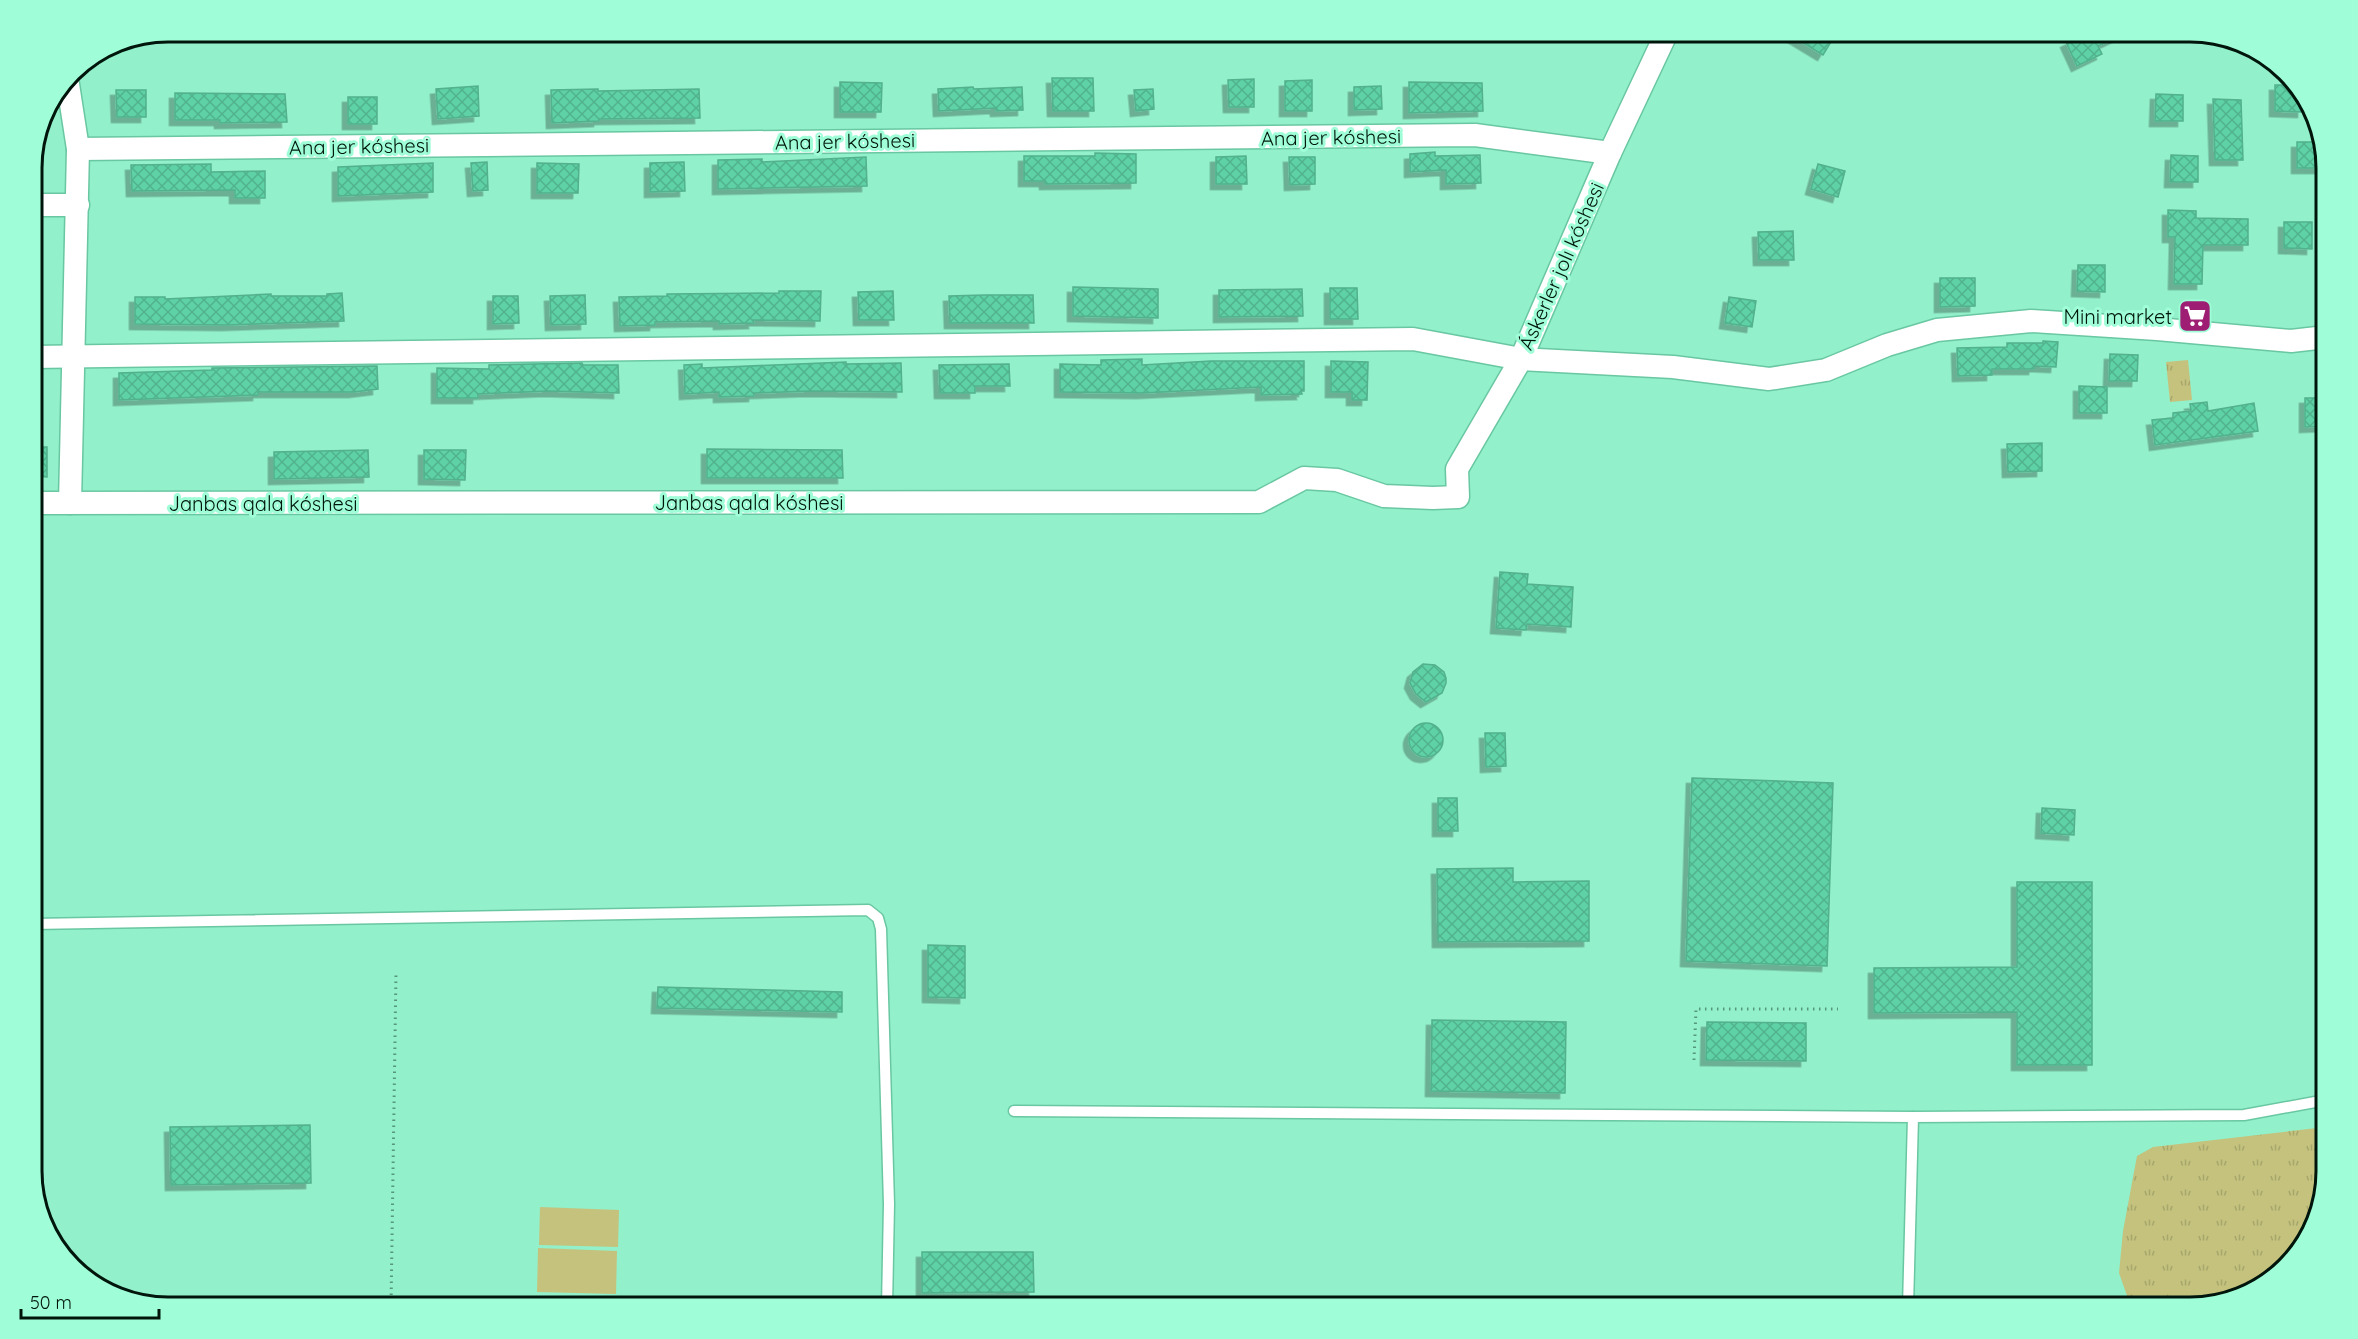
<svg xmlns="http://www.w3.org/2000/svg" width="2358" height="1339" font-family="Quicksand,sans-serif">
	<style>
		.grass { fill: url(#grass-tufts) }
		.garden { fill: #c5c27d }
		.building { fill: url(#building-cross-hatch); stroke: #52b18d; stroke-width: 1.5; filter: url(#shadow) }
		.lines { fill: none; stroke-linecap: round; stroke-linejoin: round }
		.service-casing { stroke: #69c7a2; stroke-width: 13 }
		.minor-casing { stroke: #69c7a2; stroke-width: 25 }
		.path { stroke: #56967c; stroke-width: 3; stroke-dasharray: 1.5 4.5; stroke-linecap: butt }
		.service { stroke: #fff; stroke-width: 10 }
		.minor { stroke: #fff; stroke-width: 22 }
		.labels { text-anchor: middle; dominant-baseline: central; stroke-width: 6; stroke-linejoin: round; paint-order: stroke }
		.street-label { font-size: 20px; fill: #00160c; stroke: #9ffed7 }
		.poi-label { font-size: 20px; fill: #00160c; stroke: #9ffed7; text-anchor: end }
		.rim { fill: none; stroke: #00160c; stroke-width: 3 }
	</style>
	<defs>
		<pattern id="grass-tufts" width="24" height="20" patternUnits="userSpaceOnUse" patternTransform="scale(1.5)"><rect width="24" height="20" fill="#c5c27d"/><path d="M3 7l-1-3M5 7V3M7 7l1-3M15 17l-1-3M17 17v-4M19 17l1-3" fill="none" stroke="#a7a66b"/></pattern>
		<pattern id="building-cross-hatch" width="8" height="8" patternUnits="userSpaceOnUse" patternTransform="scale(1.5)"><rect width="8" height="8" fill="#5fd1a6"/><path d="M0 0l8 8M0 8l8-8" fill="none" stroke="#51b38e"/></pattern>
		<filter id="shadow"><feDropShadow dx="-5.5" dy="5.5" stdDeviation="0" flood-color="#0004"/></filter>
	</defs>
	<rect width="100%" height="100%" fill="#92f0ca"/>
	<g class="grass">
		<path d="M2188 360 2192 400 2170 402 2166 362Z"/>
		<path d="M2326 1127V1172L2308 1239 2259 1289 2191 1307H2131L2119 1273 2123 1231 2137 1156 2153 1147Z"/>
	</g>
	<g class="garden">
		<path d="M540 1207 619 1210 618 1247 539 1245Z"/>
		<path d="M538 1248 617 1251 616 1294 537 1292Z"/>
	</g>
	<g class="building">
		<path d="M1785 32H1837L1823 55Z"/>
		<path d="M2088 32H2128L2098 46 2102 54 2077 66 2066 42Z"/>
		<path d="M1052 78H1093L1094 111H1053Z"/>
		<path d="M1254 79V107H1229L1228 80Z"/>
		<path d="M1312 80V111H1285V81Z"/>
		<path d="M840 82 882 83 881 112H840Z"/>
		<path d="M1409 82 1482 83 1483 111 1409 113Z"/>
		<path d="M2275 85H2294L2303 94V112L2275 111Z"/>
		<path d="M478 86 479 116 438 119 436 89Z"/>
		<path d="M1381 86 1382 109 1354 110V87Z"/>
		<path d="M973 87 974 89 1022 87 1023 110 996 111V108L939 111 938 89Z"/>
		<path d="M598 89V91L699 89 700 118 599 119V121L552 123 551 90Z"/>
		<path d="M1153 89 1154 109 1136 111 1134 90Z"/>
		<path d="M116 90H146V117H117Z"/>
		<path d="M175 93 285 94 287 122 220 123V120H175Z"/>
		<path d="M2156 94 2183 95V121H2155Z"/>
		<rect x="348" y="97" width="29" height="27"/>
		<path d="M2213 99 2241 100 2243 160H2215Z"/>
		<path d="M2297 142H2321L2325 154V168H2297Z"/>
		<path d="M1435 152V156L1480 155 1481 183 1446 184V170L1410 172V154Z"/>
		<path d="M1095 153 1136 154V183L1045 184V181H1024V156H1095Z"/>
		<path d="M2171 155 2198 156V182H2170Z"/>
		<path d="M1246 156 1247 184H1216V157Z"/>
		<path d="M866 157 867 186 718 189V160L762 159V162Z"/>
		<path d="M1289 157H1315V184L1290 185Z"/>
		<path d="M487 162 488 190 473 191 471 163Z"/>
		<path d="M684 162 685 191 650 192V163Z"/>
		<path d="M433 163V192L338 196V167Z"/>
		<path d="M537 163 579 164 578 193H537Z"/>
		<path d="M211 164V172L265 171V198H235V190L132 191 131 165Z"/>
		<path d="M1818 164 1845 171 1838 197 1811 189Z"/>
		<path d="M2168 210 2196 211V218L2248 219V245H2203L2202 284H2174L2175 237H2168Z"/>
		<path d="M2284 222H2312V249L2284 248Z"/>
		<path d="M1793 231 1794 260H1759L1758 232Z"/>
		<path d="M2078 265H2105V292L2077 291Z"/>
		<path d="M1940 278H1975V306L1940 307Z"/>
		<path d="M1073 287 1158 289V318L1073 316Z"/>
		<path d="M1330 288H1357L1358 319H1330Z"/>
		<path d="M1302 289 1303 316 1219 317V290Z"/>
		<path d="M779 291H821L820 321 753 320 754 323 719 324V321L655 322V325L620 326 619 297 667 296V294L779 293Z"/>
		<path d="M893 291 894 320H859L858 292Z"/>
		<path d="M342 293 344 321 227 325 135 324V297H165V299L271 294V296H327V294Z"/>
		<path d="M585 295 586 324 551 325 550 296Z"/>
		<path d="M985 295H1033L1034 323H950L949 296Z"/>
		<path d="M493 296H518L519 323 493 324Z"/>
		<path d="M1729 297 1756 301 1752 327 1725 323Z"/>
		<path d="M2043 341 2058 342 2056 367 2034 366V369H1992V375L1958 376 1957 348 2007 347V343H2043Z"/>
		<path d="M2110 354 2138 355 2137 381H2109Z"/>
		<path d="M1142 359V365L1211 361H1304V391H1301L1302 394 1261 395V387L1142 393 1060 392V364L1101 365V360Z"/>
		<path d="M1331 361 1368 362 1367 400H1352V392H1331Z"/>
		<path d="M846 362V364L901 363 902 392 812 391 754 393V396L719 397V392L685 394 684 365 702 364V368Z"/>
		<path d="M582 363 583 365H618L619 393 548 391 478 394V398H437V368L489 369V365Z"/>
		<path d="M1009 364 1010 386H975V393H940L939 365Z"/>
		<path d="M377 366 378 389 354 392H258V395L119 400V373L212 370V368Z"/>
		<path d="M2079 386 2107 387V413H2079Z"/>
		<path d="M2305 398H2326V426L2305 427Z"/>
		<path d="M2207 402 2208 411 2254 403 2258 431 2155 445 2152 420 2173 418V413L2191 411 2190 404Z"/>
		<path d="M2042 443V471L2008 472 2007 444Z"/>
		<path d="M32 447H47V477L32 476Z"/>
		<path d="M707 449 842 450 843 478H707Z"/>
		<path d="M368 450 369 477 274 479V452Z"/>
		<path d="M424 450H466L465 480 424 479Z"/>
		<path d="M1500 572 1528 574 1527 584 1573 587 1571 627 1527 624 1526 630 1496 628Z"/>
		<path d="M1423 664 1435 665 1444 672 1446 678V683L1442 693 1426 702 1416 694 1410 683 1413 672Z"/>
		<circle cx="1426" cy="740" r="17"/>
		<path d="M1485 733H1505L1506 766 1486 767Z"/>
		<path d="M1692 778 1833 783 1827 966 1686 961Z"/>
		<path d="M1438 798H1457L1458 831H1438Z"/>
		<path d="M2042 808 2075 810 2074 835 2041 833Z"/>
		<path d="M1513 868V882L1589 881V941L1438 942 1437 869Z"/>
		<path d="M2017 882H2092V1065H2017V1012L1874 1013V968L2017 967Z"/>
		<path d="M928 945 965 946V998L928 997Z"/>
		<path d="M658 987 842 992V1012L657 1008Z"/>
		<path d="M1432 1020 1566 1022 1565 1093 1431 1091Z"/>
		<path d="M1707 1022 1806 1023V1061L1706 1060Z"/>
		<path d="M310 1125 311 1183 171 1185 170 1127Z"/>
		<path d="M922 1252H1033L1034 1292 922 1293Z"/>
	</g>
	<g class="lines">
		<g class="service-casing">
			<g id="service">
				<path d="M32 924 868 910 878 918 881 929 889 1204 887 1307"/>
				<path d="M1014 1111 1913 1117 1908 1307"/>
				<path d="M1913 1117 2244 1115 2326 1100"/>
			</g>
		</g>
		<g class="minor-casing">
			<g id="minor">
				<path d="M67 78 78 149 70 503"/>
				<path d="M78 149 1475 135 1610 153"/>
				<path d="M32 205H78"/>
				<path d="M32 357 1413 339 1521 359 1673 367 1769 379 1826 370 1887 345 1937 330 2031 321 2157 329 2291 341 2326 337"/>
				<path d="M32 503 1259 502 1304 478 1337 480 1384 496 1433 498 1458 497 1457 469 1521 359 1610 153 1667 32"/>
			</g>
		</g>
		<g class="path">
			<path d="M1694 1060 1696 1009H1838"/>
			<path d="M491 1306 539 1307"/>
			<path d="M391 1307 396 972"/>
		</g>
		<use href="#service" class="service"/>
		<use href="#minor" class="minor"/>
	</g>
	<defs>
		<g id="supermarket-square" transform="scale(1.725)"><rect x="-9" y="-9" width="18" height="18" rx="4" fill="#9d1e72" stroke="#9ffed7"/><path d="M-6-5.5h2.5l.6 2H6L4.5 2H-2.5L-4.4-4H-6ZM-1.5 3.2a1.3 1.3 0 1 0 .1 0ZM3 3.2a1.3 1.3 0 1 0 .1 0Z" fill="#fff"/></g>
	</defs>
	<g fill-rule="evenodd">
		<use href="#supermarket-square" x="2195" y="316"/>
	</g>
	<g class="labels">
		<g class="street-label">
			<text transform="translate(1331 137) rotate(-1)">Ana jer kóshesi</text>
			<text transform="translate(845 141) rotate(-1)">Ana jer kóshesi</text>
			<text transform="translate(359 146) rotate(-1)">Ana jer kóshesi</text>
			<text transform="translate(1561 266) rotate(-66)">Áskerler jolı kóshesi</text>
			<text x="749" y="502">Janbas qala kóshesi</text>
			<text x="263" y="503">Janbas qala kóshesi</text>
		</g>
		<g class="poi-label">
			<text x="2172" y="316">Mini market</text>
		</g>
	</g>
	<path d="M0 0H2358V1339H0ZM168 42H2190A126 126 0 0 1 2316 168V1171A126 126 0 0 1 2190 1297H168A126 126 0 0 1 42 1171V168A126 126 0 0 1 168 42Z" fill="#9ffed7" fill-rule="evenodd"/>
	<path class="rim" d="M168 42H2190A126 126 0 0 1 2316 168V1171A126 126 0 0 1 2190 1297H168A126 126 0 0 1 42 1171V168A126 126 0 0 1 168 42Z"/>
	<path d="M21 1309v9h138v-9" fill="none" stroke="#00160c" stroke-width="3"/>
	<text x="30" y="1309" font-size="18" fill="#00160c" stroke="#9ffed7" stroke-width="4.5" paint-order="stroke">50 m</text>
</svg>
